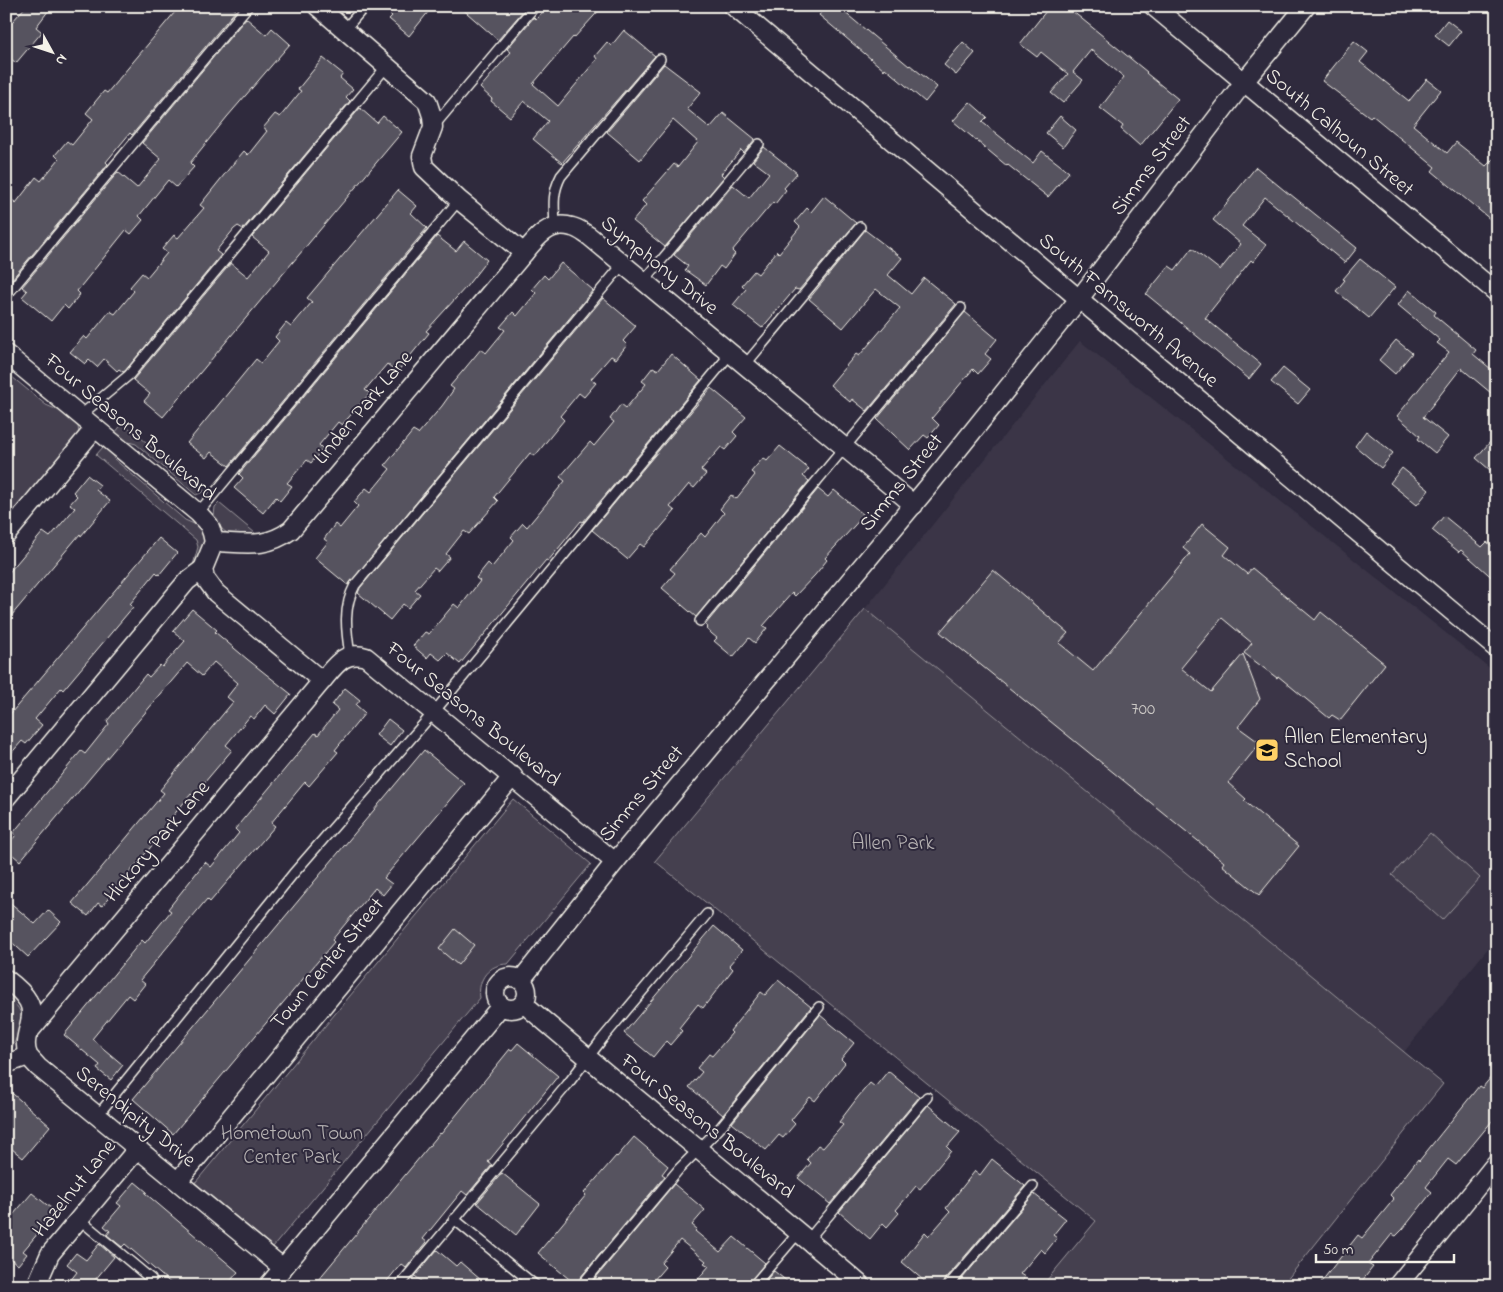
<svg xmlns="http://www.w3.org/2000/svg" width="1503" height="1292" font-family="'Indie Flower',sans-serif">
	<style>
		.built { fill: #3b3647 }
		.green { fill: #454050; stroke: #9c989c }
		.building { fill: #56525f; stroke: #f4f1e8 }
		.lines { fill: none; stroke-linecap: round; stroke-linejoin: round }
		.service-casing { stroke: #f4f1e8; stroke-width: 12 }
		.minor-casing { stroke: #f4f1e8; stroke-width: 21 }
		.service { stroke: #2f2a3d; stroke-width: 9 }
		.minor { stroke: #2f2a3d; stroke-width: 18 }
		.labels { text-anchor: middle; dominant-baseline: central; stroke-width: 4; stroke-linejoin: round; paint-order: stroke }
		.number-label { font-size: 19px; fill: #ccc9c6 }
		.street-label { font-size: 21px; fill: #f4f1e8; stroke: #2f2a3d }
		.poi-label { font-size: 21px; fill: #f4f1e8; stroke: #2f2a3d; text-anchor: start }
		.park-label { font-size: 21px; fill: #b7b3b3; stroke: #2f2a3d }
	</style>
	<rect width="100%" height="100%" fill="#2f2a3d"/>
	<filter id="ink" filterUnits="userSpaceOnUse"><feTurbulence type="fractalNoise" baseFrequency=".02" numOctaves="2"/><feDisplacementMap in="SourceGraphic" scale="10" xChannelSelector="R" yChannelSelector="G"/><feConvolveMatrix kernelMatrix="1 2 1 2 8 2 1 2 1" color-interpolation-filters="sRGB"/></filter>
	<g filter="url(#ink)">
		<path class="built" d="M1080 341 1497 674V937L1404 1052 865 609Z"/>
		<g class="green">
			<path d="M502 263 501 267 291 521 288 518Z"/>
			<path d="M6 372 46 405 60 411 75 423 78 426 79 434 6 522Z"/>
			<path d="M123 423 205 491 196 495 136 444 125 441 115 433Z"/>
			<path d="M104 446 115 455 113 458 185 520 201 527 206 540 201 556 193 565 198 547 196 540 96 455Z"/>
			<path d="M219 503 255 533 257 536 228 534 222 529 214 516 215 507Z"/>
			<path d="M865 609 1443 1084 1282 1286H1042L1096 1221 655 861Z"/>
			<path d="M513 799 591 864 508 964C489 964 477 979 480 998L273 1247 195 1183Z"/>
			<path d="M1430 833 1480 878 1442 920 1392 875Z"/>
			<path d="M6 995C11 999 19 1007 21 1014 23 1026 14 1047 6 1055Z"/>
		</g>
		<g class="building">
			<path d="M26 6H52L36 27 42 32 16 63 6 55V29Z"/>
			<path d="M180 6H231L236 10 132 135 130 133 106 162 108 164 12 279 6 275V195L16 203 36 177 41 181 59 159 55 155 67 141 72 145 93 119 86 113 104 91 107 93Z"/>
			<path d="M381 6H433L409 36 389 19 392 16Z"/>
			<path d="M459 6H520L524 10 498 40Z"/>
			<path d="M548 6H603L574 38 573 37 533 84 558 106 597 59 595 56 607 42 611 46 624 30 655 56 562 163 533 139 548 121 524 101 510 117 491 101 492 99 480 88 511 52 507 49 534 17 536 19Z"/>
			<path d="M826 6H837L909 66 910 65 937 87 925 102 885 68 884 70 819 15Z"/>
			<path d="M1050 6H1066L1147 72 1146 73 1178 99 1140 146 1121 129 1123 126 1100 108 1124 77 1091 50 1073 72 1083 80 1063 103 1051 93 1068 74 1041 52 1037 57 1020 44Z"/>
			<path d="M246 18 266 35 272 28 290 44 227 117 190 163 194 167 176 187 168 180 139 216 143 220 131 234 126 230 77 291 80 294 68 309 64 305 51 321 22 297 27 291 22 287 118 172 137 188 161 159 142 143Z"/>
			<path d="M1447 20 1461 31 1449 46 1435 35Z"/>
			<path d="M1354 41 1368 52 1360 62 1409 101 1427 79 1441 90 1413 125 1447 153 1456 142 1486 166 1497 155V225L1432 171 1435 167 1372 115 1370 117 1322 81Z"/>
			<path d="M963 42 975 53 956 75 944 65Z"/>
			<path d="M323 58 343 74 340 78 353 89 346 97 350 101 243 229 238 226 234 229 216 251 221 255 125 371 123 372 119 369 117 371 104 359 97 367 89 360 85 364 70 352 84 336 87 339 110 311 115 314 134 291 130 287 142 273 147 277 167 253 162 249 174 235 178 238 204 208 200 205 232 165 244 151 248 155 267 131 263 128 275 114 280 117 301 91 298 89Z"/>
			<path d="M664 64 701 92 687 109 710 128 723 113 755 139 744 153 741 150 721 174 724 177 665 247 633 221 646 205 642 201 654 187 674 164 678 167 698 142 673 120 640 160 607 132Z"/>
			<path d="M970 102 987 117 982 122 1033 163 1042 151 1069 172 1048 197 1008 165 1007 166 953 121Z"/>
			<path d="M360 108 377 123 383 116 402 132 163 417 144 401 150 394 133 380 231 263 248 277 269 251 252 237Z"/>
			<path d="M1060 116 1076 130 1063 147 1046 133Z"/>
			<path d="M764 147 797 173 784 188 786 190 775 204 773 202 732 251 735 254 724 269 720 266 706 285 685 270 688 266 674 255 733 185 749 198 769 173 753 161Z"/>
			<path d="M1256 167 1290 195V194L1357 248 1345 263 1265 197 1242 226 1266 245 1253 262 1251 260 1205 318 1261 364 1249 379 1146 294 1169 266 1175 270 1192 248 1220 270 1241 244 1213 220Z"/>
			<path d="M398 190 417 206 411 213 427 228 229 466 211 452 206 458 187 443 256 359 261 363 279 341 275 337 286 323 291 327 312 302 307 298Z"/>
			<path d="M824 196 856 223 799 290 795 289 762 328 733 305 746 289 742 285 754 271 758 274 777 251 779 253 800 227 795 222 807 208 811 212Z"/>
			<path d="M865 230 902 258 888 275 911 294 924 278 956 304 867 411 852 399 850 402 830 385 856 354 859 356 900 308 876 289 843 328 809 299Z"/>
			<path d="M437 236 456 251 464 241 487 260 466 287 426 331 429 333 397 372 387 364 365 390 370 393 342 425 338 422 319 445 323 449 311 463 307 460 287 483 292 486 280 501 276 497 263 513 234 488 243 478 239 474Z"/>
			<path d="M1360 259 1395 287 1369 318 1336 291 1345 280 1343 279Z"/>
			<path d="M561 263 593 290 348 585 344 582 315 558 328 542 324 539 335 524 340 528 358 506 354 502 366 488 371 492 390 469 385 465 413 431 418 434 442 406 454 389 450 386 462 372 481 349 486 353 505 330 500 327 513 312 517 316 536 293 532 289 544 275 548 279Z"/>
			<path d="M1409 290 1436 312 1434 315 1476 350 1473 354 1497 374V398L1461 368 1423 417 1448 437 1435 453 1418 439 1420 436 1397 416 1449 352 1437 343 1440 340 1398 305Z"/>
			<path d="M603 298 636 326 623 341 627 345 616 359 611 356 591 379 596 383 584 397 579 393 560 416 564 420 546 442 535 456 530 453 494 497 498 501 469 534 464 531 446 554 450 557 438 571 434 568 415 590 420 594 408 608 403 604 390 620 358 593 360 588Z"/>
			<path d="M965 312 997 339 985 354 991 359 978 374 973 369 932 418 939 425 928 438 924 435 910 450 877 419Z"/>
			<path d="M1396 340 1412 353 1395 374 1379 360Z"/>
			<path d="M671 354 701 380 583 522 581 521 548 561 546 560 460 664 447 653 440 660 431 653 427 658 413 646 425 632 429 634 454 604 459 608 480 581 476 578 488 563 492 567 514 540 511 537 523 523 527 527 565 481 560 477 590 442 594 446 614 422 610 419 621 404 626 408 646 384 642 381 653 367 658 370Z"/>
			<path d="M1283 368 1310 390 1298 404 1271 382Z"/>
			<path d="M711 388 746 417 733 432 737 436 725 450 721 447 701 470 706 474 694 488 689 484 670 507 675 511 644 547 640 544 627 559 592 530Z"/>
			<path d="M1366 431 1393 453 1381 468 1355 446Z"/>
			<path d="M1497 434V476L1476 458Z"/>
			<path d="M780 446 809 469 803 476 809 481 696 617 662 588 675 573 670 569 701 533 705 537 724 513 720 509 731 495 736 499 755 475 751 472 763 458 767 461Z"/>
			<path d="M1402 468 1429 490 1417 505 1390 483Z"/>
			<path d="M87 475 100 485 96 490 110 501 81 536 80 534 6 622V576L43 532 50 537 75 508 70 504 77 496 73 492Z"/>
			<path d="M818 489 828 497 834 490 864 515 825 558 827 560 815 575 795 596 792 593 763 626 767 628 755 643 749 638 733 657 714 641 717 638 706 629 708 627 705 625Z"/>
			<path d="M1444 516 1482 547 1487 542 1497 550V582L1461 550 1459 552 1432 530Z"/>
			<path d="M1202 524 1230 547 1224 555 1247 574 1252 568 1315 620 1321 612 1385 664 1340 720 1332 715 1329 718 1278 676 1277 678 1244 653 1252 643 1222 618 1181 668 1211 692 1243 654 1260 699 1238 727 1260 743 1228 783 1246 799 1244 801 1299 846 1259 895 1222 865 1224 862 940 632 993 570 1068 633 1059 643 1093 671 1190 554 1183 548Z"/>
			<path d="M159 538 177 553 159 575 156 572 130 604 133 607 63 690 61 688 35 719 42 725 26 744 22 741 6 759V719Z"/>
			<path d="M192 609 217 630 215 632 247 659 291 694 275 714 265 705 254 719 250 716 226 745 232 750 193 796 191 794 167 823 169 825 102 906 98 903 88 916 72 903 164 793 160 790 233 702 227 697 238 683 214 662 202 676 187 663 20 861 6 849V847L16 835 13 833 81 751 85 754 109 724 107 721 146 674 149 677 160 665 162 667 185 641 173 631Z"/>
			<path d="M345 688 360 700 356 705 365 713 335 750 338 752 309 786 305 782 271 823 275 826 210 902 207 899 140 980 145 984 133 999 128 995 92 1039 123 1065 111 1080 97 1069 100 1065 64 1035 142 940 145 943 171 911 168 909 205 862 211 867 239 833 235 829 315 733 318 735 338 710 332 705Z"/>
			<path d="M388 719 402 730 390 746 376 735Z"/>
			<path d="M424 750 464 783 384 878 392 884 383 895 375 888 332 940 334 942 173 1134 133 1099Z"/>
			<path d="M6 899 35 924 48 910 61 922 28 957 6 937Z"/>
			<path d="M714 926 742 950 729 965 733 969 703 1008 698 1004 679 1028 682 1031 670 1045 666 1041 653 1057 624 1033Z"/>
			<path d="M455 929 474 945 458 965 439 949Z"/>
			<path d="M778 980 811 1007 723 1115 689 1087 702 1072 697 1068 709 1054 712 1056 732 1033 730 1031 761 992 765 995Z"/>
			<path d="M820 1015 854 1043 841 1059 845 1063 826 1087 815 1101 810 1097 791 1120 795 1124 783 1138 779 1135 766 1150 732 1123Z"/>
			<path d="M518 1043 558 1076 488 1162 492 1165 467 1195 462 1191 423 1239 427 1242 406 1268 401 1264 383 1286H313L440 1133 441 1134 510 1049 512 1050Z"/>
			<path d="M1497 1070V1115L1456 1165 1448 1159 1426 1187 1432 1192 1403 1229 1396 1236 1392 1234 1368 1264 1373 1267 1358 1286H1318L1358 1235 1362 1238 1394 1199 1390 1195 1418 1159 1419 1161 1479 1086 1482 1088Z"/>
			<path d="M888 1071 919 1097 830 1204 798 1178 811 1163 807 1159 818 1145 823 1148 843 1125 839 1122 858 1097 870 1083 875 1087Z"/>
			<path d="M6 1088 50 1126 23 1158 6 1144Z"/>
			<path d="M928 1105 960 1132 947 1147 951 1151 920 1189 916 1186 896 1210 899 1213 887 1227 883 1223 870 1239 839 1212Z"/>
			<path d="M634 1137 668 1166 662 1174 665 1176 575 1284 538 1253 586 1195 584 1193 616 1156 617 1157Z"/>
			<path d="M992 1159 1025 1186 943 1282 942 1286H930L902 1262 925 1232 929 1236 950 1212 946 1208 975 1171 980 1175Z"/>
			<path d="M502 1173 540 1204 516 1235 477 1203Z"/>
			<path d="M135 1182 147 1192 145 1193 238 1272 226 1286H174L125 1244 122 1247 107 1235 110 1231 104 1226 121 1206 117 1203Z"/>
			<path d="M674 1184 705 1210 692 1225 697 1229 695 1231 720 1252 734 1237 765 1263 747 1286H692L709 1266 704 1263 706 1261 680 1240 661 1263 665 1267 653 1281 649 1278 642 1286H589Z"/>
			<path d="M32 1193 56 1212 23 1251 27 1254 18 1265 6 1255V1223Z"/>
			<path d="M1034 1194 1066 1219 1053 1235 1057 1238 1045 1253 1041 1249 1020 1274 1025 1277 1018 1286H956Z"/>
			<path d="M99 1244 114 1257 90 1286H66L77 1272 67 1264 76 1253 86 1260Z"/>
			<path d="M437 1250 456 1266 460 1262 488 1286H427L415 1276Z"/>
			<path d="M774 1271 793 1286H761Z"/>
		</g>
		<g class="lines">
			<g class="service-casing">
				<g id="service">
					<path d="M345 29 365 6"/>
					<path d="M433 127 535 6"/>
					<path d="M555 225C554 206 552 193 561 176L660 59"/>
					<path d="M644 281 759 144"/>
					<path d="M6 296 248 6"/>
					<path d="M745 365 860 227"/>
					<path d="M81 415 129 375 387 66"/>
					<path d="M198 513 459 200"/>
					<path d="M700 621 961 308"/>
					<path d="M350 655C346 630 343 607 355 585L623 264"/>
					<path d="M98 1115 293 874 434 712 731 353"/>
					<path d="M79 1219 151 1279 145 1286"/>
					<path d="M454 1219 536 1286"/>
					<path d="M808 1240 927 1097"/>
					<path d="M399 1286 567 1085 603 1038 707 914"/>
					<path d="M581 1286 679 1169 719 1129 819 1007"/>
					<path d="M753 1286 799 1232"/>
					<path d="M948 1286 1033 1186"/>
				</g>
			</g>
			<g class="minor-casing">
				<g id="minor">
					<path d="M317 6 427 101 432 116 433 127 422 156 424 167 459 200 524 253C536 238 550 220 572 227 578 228 584 233 589 236L914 505"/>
					<path d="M733 6 1079 299 1497 649"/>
					<path d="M1153 6 1497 293"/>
					<path d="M6 354 198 513 209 525 212 533 214 542 203 569 205 578 216 593 322 681C335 666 344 650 366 657L615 862"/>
					<path d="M6 535 95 428"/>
					<path d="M214 542C245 543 265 549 291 530L524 253"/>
					<path d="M6 798 187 581 203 569"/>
					<circle cx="511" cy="993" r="16"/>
					<path d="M6 979C14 985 23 992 28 1001 38 1018 20 1037 28 1055 30 1059 35 1063 38 1067L283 1268"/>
					<path d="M521 980 615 862 928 487 1079 299 1244 82 1306 6"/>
					<path d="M523 1003C635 1099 750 1190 862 1286"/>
					<path d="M28 1033 322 681"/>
					<path d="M6 1064 28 1056"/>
					<path d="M178 1181 513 776"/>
					<path d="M36 1286 50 1254 138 1148"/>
					<path d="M268 1286 501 1006"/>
					<path d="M1397 1286 1497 1162"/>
				</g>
			</g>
			<use href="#service" class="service"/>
			<use href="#minor" class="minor"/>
		</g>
	</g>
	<defs>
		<g id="school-square" transform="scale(1.25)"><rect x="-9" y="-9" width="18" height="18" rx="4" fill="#ffd166" stroke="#2f2a3d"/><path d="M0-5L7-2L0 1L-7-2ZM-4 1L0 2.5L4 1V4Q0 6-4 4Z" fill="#111"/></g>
	</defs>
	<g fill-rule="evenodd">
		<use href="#school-square" x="1267" y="750"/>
	</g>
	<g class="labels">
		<g class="number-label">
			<text x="1143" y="709">700</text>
		</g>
		<g class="street-label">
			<text transform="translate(1339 133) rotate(40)">South Calhoun Street</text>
			<text transform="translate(1152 166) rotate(-53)">Simms Street</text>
			<text transform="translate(659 266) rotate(39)">Symphony Drive</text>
			<text transform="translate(1128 311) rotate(40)">South Farnsworth Avenue</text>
			<text transform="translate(364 408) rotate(-50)">Linden Park Lane</text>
			<text transform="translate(130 428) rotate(40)">Four Seasons Boulevard</text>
			<text transform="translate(902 483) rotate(-51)">Simms Street</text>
			<text transform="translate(473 715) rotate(39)">Four Seasons Boulevard</text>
			<text transform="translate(642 794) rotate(-50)">Simms Street</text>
			<text transform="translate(158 842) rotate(-50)">Hickory Park Lane</text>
			<text transform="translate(328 964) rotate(-50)">Town Center Street</text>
			<text transform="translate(135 1117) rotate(39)">Serendipity Drive</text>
			<text transform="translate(707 1127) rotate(39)">Four Seasons Boulevard</text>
			<text transform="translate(75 1189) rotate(-51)">Hazelnut Lane</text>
		</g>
		<g class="poi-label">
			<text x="1284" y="738">Allen Elementary<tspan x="1284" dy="24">School</tspan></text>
		</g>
		<g class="park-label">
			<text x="893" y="844">Allen Park</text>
			<text x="292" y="1134">Hometown Town<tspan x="292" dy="24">Center Park</tspan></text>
		</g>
	</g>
	<rect width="1503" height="1292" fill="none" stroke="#2f2a3d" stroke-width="25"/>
	<rect x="12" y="12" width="1478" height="1267" fill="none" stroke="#f4f1e8" stroke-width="2" filter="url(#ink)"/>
	<g transform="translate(52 52) rotate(130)" stroke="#2f2a3d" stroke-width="4" paint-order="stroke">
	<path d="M0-4L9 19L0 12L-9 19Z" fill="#f4f1e8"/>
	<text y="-8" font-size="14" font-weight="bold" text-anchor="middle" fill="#f4f1e8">N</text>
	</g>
	<path d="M1316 1254v8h138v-8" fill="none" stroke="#f4f1e8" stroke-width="2.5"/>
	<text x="1323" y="1254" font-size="15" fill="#f4f1e8" stroke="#2f2a3d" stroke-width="4" paint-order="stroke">50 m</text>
</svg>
